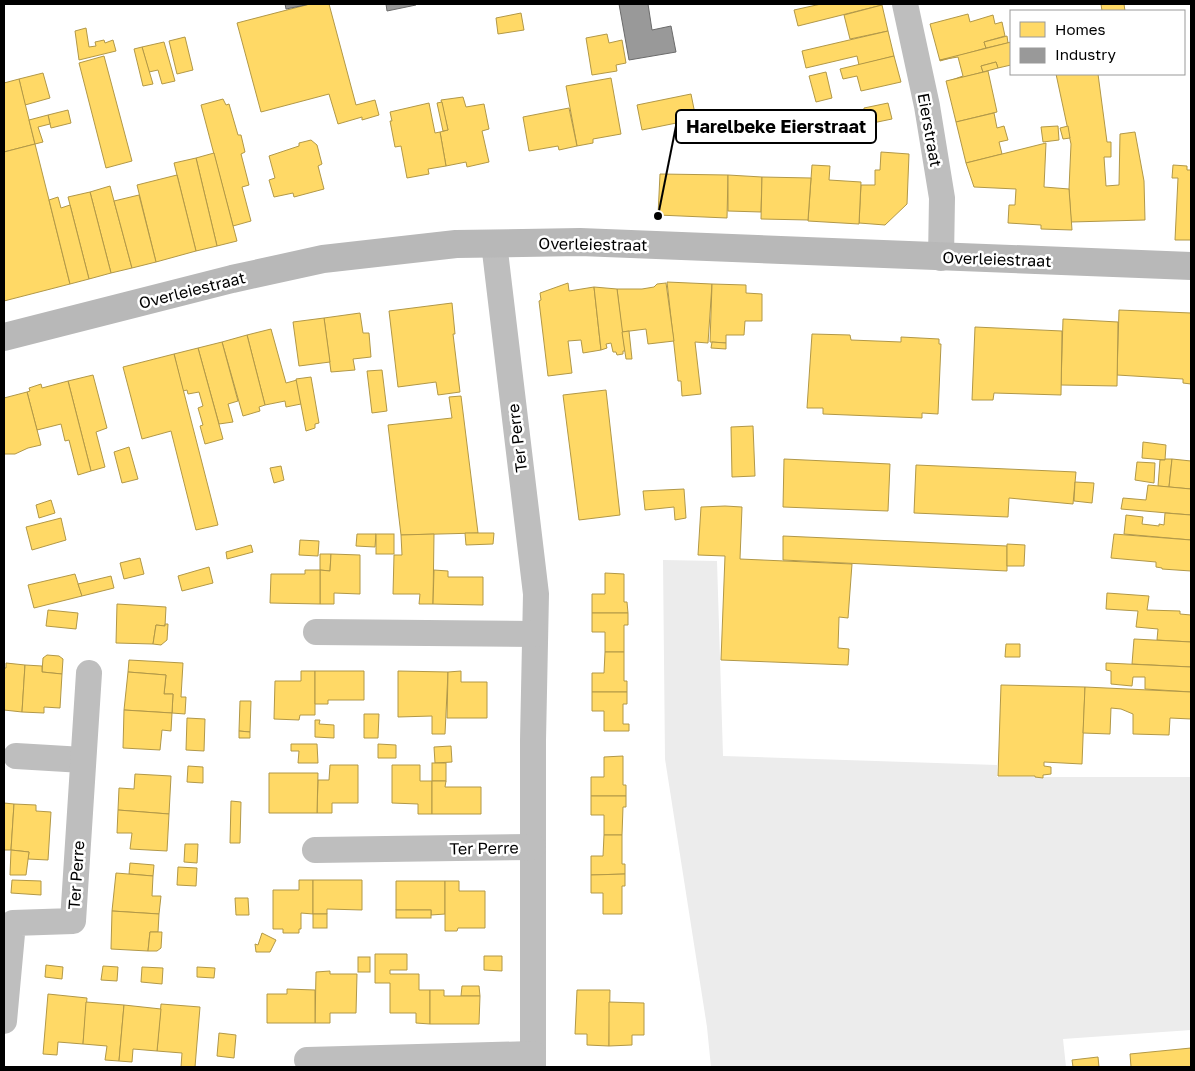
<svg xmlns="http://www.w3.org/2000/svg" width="1195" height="1071" font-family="'Golos Text',sans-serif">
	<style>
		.green { fill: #ececec }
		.homes { fill: #ffd966; stroke: #b29847 }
		.industry { fill: #999; stroke: #6b6b6b }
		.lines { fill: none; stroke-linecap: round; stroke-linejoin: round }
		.street { stroke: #bebebe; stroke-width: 26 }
		.secondary { stroke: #b8b8b8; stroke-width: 28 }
		.labels { text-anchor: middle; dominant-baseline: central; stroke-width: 5; stroke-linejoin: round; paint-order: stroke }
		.street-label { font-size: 16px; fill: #000; stroke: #fff }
		.leader { fill: none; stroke: #000; stroke-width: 2 }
		.callout-dot { fill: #000; stroke: #fff; stroke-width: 2 }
		.callout { fill: #fff; stroke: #000; stroke-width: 2 }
		.callout-label { font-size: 18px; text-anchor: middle; font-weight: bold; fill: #000 }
	</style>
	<rect width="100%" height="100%" fill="#fff"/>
	<path class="green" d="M663 560 717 561 723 756 997 765V777H1191V1030L1063 1039 1066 1067H711L707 1027 665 759Z"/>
	<g class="homes">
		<path d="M310 4H329L356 105 375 100 379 115 362 120V117L338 124 329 94 261 112 237 23Z"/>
		<path d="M821 4H882V5L798 26 794 10Z"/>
		<path d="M1101 4H1124L1125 11H1102Z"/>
		<path d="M882 5 888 31 850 39 844 15Z"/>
		<path d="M521 13 524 30 498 34 496 18Z"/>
		<path d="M968 14 970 22 993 15 995 24 1002 22 1005 36 984 42 986 48 940 61 930 24Z"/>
		<path d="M86 28 89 47 96 46 95 42 104 40 105 43 113 40 116 51 79 60 75 31Z"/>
		<path d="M888 31 894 56 859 65 857 56 806 68 802 51Z"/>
		<path d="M607 34 609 43 622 40 626 63 616 65 617 71 592 75 586 38Z"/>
		<path d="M1007 36 1008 43 986 48 984 42Z"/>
		<path d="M185 37 193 70 177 74 169 41Z"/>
		<path d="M164 42 175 81 162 84 158 70 149 72 142 47Z"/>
		<path d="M1011 42V65L998 68 996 62 981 66 983 72 946 82 963 76 958 57 940 60Z"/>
		<path d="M142 47 153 84 143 86 134 49Z"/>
		<path d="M104 56 132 161 106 168 79 63Z"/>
		<path d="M894 56 901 82 861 91 857 76 843 79 840 69Z"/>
		<path d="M996 62 998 68 983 72 981 66Z"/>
		<path d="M988 71 997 112 956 122 946 81Z"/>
		<path d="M826 72 832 98 816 102 809 76Z"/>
		<path d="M43 73 50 98 25 105 19 79Z"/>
		<path d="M1056 74H1098L1107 142H1111V157H1104L1106 186 1119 185 1120 134 1135 132 1144 181 1145 220 1071 222 1069 189 1071 144Z"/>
		<path d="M611 78 621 134 593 139V143L577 146 566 86Z"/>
		<path d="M19 79 35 144 4 152V83Z"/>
		<path d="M691 94 696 119 642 130 637 105Z"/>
		<path d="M463 97 466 107 484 104 489 129 482 131 489 162 467 167 466 162 446 166 440 132 448 130 441 100Z"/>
		<path d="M223 99 226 105 229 104 238 135H241L245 152 241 154 249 185 242 187 251 221 233 226 201 105Z"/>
		<path d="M442 102 448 130 443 131 437 103Z"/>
		<path d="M429 103 435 133 440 132 446 166 428 169 429 174 407 178 401 146 395 147 390 121H392L390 112Z"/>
		<path d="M888 103 892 119 863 125 864 108Z"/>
		<path d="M569 108 577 146 559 150 558 146 529 151 523 117Z"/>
		<path d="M68 110 71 123 51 128 48 115Z"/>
		<path d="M994 113 997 128 1004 126 1008 140 999 142 1002 154 966 163 956 122Z"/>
		<path d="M48 115 50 124 38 127 43 142 35 144 29 120Z"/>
		<path d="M1058 126 1059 140 1043 142 1041 127Z"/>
		<path d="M1068 126 1070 138 1063 139 1060 128Z"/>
		<path d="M311 140 317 145 322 164 318 166 324 189 294 197 293 193 274 197 269 180 275 178 269 156 299 146V143Z"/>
		<path d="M1046 143 1044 187 1069 189 1072 230 1041 229V225L1008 223 1009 205H1015L1016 189 974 187 966 163Z"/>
		<path d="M35 144 70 284 4 301V152Z"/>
		<path d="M881 152 909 154 907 204 885 225 859 223 861 185H875V170H880Z"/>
		<path d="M214 153 237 241 217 246 196 158Z"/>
		<path d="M196 158 217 246 196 251 174 163Z"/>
		<path d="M812 165 830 166 829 180 861 182 859 224 808 221Z"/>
		<path d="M1173 165 1187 166V170H1191V240H1175L1178 178H1172Z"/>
		<path d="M660 174 728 175 727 218 658 215Z"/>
		<path d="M177 175 196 251 156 262 137 185Z"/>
		<path d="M728 175 762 177 761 212 728 211Z"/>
		<path d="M762 177 811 178 808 220 761 219Z"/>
		<path d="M110 186 132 268 111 273 90 192Z"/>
		<path d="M90 192 111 273 89 279 68 197Z"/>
		<path d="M139 195 156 262 132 268 114 201Z"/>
		<path d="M58 197 61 208 70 205 89 279 70 284 49 200Z"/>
		<path d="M667 282 712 284 708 343 695 342 701 394 682 396 681 381H678Z"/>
		<path d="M568 283 569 291 594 287 601 350 583 353 581 340 568 341 572 373 548 376 539 301 541 300 540 293Z"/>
		<path d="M666 283 674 341 648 344 646 329 622 332 617 289H642L654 287 657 284Z"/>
		<path d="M712 284 746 285V293L762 294V321H745L744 335H726V343L710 342Z"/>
		<path d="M594 287 617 289 625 351H623V354L617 355 616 352H613L611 343 606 344 607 348 601 350Z"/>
		<path d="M452 303 455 334H453L460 392 438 395 436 382 398 387 389 311Z"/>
		<path d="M1119 310 1191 313V384L1183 383V379L1117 375Z"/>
		<path d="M360 313 363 333H369L371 357 353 359 355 370 331 372 324 318Z"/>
		<path d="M324 318 330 362 299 366 293 322Z"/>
		<path d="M1063 319 1118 322 1117 386 1061 385Z"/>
		<path d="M975 327 1062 331 1061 395 994 393 993 400H972Z"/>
		<path d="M271 329 286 383 297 380 301 404 286 407 285 401 265 405 247 335Z"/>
		<path d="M629 331 632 359H626L622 332Z"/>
		<path d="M812 334 850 335 851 340 901 342V337L939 339V344H941L938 414 922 413V418L823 414V408H807Z"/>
		<path d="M247 335 265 405 259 407 260 411 243 416 222 342Z"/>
		<path d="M222 342 238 401 228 404 233 422 219 424 198 348Z"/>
		<path d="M712 342 726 343V349L711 348Z"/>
		<path d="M198 348 223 439 205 444 200 426 203 425 198 408 203 406 199 392 188 394 187 390 183 391 174 354Z"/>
		<path d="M174 354 218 525 196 530 171 431 142 439 123 367Z"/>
		<path d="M382 370 387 411 372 413 367 371Z"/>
		<path d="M93 375 107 428 96 432 105 467 91 471 68 381Z"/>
		<path d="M311 377 319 423 315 424V428L306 431 296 379Z"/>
		<path d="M68 381 91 471 78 475 69 440 65 441 61 424 37 430 27 392 30 391 29 388 41 384 42 388Z"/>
		<path d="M606 390 620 515 579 520 563 395Z"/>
		<path d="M27 392 41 445 28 448 15 454H4V398Z"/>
		<path d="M461 396 478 533 401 535 388 425 452 418 449 397Z"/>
		<path d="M753 426 755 476 732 477 731 427Z"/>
		<path d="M1143 442 1166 445 1165 460 1142 458Z"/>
		<path d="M129 447 138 479 122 483 114 452Z"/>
		<path d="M784 459 890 464 888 511 783 507Z"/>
		<path d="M1165 459H1172L1169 487 1158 486 1160 460H1165Z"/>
		<path d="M1172 459 1191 461V489L1169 487Z"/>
		<path d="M1137 462 1155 463 1154 483 1135 480Z"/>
		<path d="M916 465 1076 472 1073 504 1009 498 1008 517 914 513Z"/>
		<path d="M281 466 284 480 274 483 270 468Z"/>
		<path d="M1075 482 1094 483 1092 503 1074 501Z"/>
		<path d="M1148 485 1191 489V515L1121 509 1123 498 1146 500Z"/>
		<path d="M684 489 686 518 675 520 674 507 645 510 643 491Z"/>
		<path d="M51 500 55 513 39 518 36 505Z"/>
		<path d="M725 506 742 507 740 559 852 564 848 618 839 617 838 648 849 649 848 665 721 660 725 556 698 555 701 507Z"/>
		<path d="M1165 513 1191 515V540L1124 534 1126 515 1143 517 1142 524 1159 526V524L1164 525Z"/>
		<path d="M61 518 66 540 32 550 26 527Z"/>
		<path d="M465 533H494L493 544 466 545Z"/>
		<path d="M357 534H376L375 547 356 546Z"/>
		<rect x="376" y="534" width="18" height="20"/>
		<path d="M434 534 433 604H419L420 594H393L394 555H402L401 535Z"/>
		<path d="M1114 534 1191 540V571L1162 569V568L1156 567V562L1111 558Z"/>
		<path d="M783 536 1007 546V571L783 560Z"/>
		<path d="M300 540 319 541 318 556 299 555Z"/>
		<path d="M1007 544 1025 545 1024 566H1007Z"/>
		<path d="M251 545 253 552 227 559 226 552Z"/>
		<path d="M320 554H331L330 571 320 570Z"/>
		<path d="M331 554 360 555V594L334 593V604H320V570L330 571Z"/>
		<path d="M140 558 144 574 124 579 120 563Z"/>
		<path d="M209 567 213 583 182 591 178 576Z"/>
		<path d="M305 570H320V604L270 603 271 574H305Z"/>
		<path d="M434 570 448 571V577H483V605L433 604Z"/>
		<path d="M605 573 624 574V602H627L628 613H592V594H605Z"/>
		<path d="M75 574 82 596 34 608 28 585Z"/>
		<path d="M111 576 114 588 82 596 78 584Z"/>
		<path d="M1107 593 1149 596 1147 610 1180 611V614L1191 615V642L1157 640 1158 629 1136 627 1138 611 1106 609Z"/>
		<path d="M117 604 166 607 165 626 156 625 153 644 116 643Z"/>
		<path d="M48 610 78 613 76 629 46 626Z"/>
		<path d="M592 613H628V625H624V652H605V632H592Z"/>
		<path d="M165 624H168L167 640 161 645 153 644 156 625 165 626Z"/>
		<path d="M1134 639 1191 642V667L1132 664Z"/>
		<path d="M1006 644H1020V657H1005Z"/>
		<path d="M605 652H624V681H627V692H592V673H604Z"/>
		<path d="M47 655 59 656 63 659 62 674 42 672 43 658Z"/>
		<path d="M129 660 183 663 181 697H186L185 714 172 713 173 694H164L166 675 128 672Z"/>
		<path d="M6 663 25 665 22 712 4 710V668H6Z"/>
		<path d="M1106 663 1191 667V692L1145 689V677H1133L1132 686 1111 684V671L1106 670Z"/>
		<path d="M25 665 42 666V672L62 674 60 708 44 707V713L22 712Z"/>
		<path d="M301 671H315V715H300L299 720 274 719 275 681H301Z"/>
		<path d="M315 671H364V700H328V704H315Z"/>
		<path d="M398 671 448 672 445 734H432V716L398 717Z"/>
		<path d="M461 671V682H487V718H447L448 672Z"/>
		<path d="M128 672 166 675 164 694H173L172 713 124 710Z"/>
		<path d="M1001 685 1085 687 1082 764 1044 762V766L1051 767V774L1043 775V778L1035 777V776H998Z"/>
		<path d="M1085 687 1191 692V719L1170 718 1169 735 1133 734V714L1121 709 1111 708 1110 734 1083 733Z"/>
		<path d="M592 692H627V704H623V724H629V731H604V711H592Z"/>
		<path d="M240 701H251L250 732 239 731Z"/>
		<path d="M124 710 172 713 171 731 162 730 160 750 123 748Z"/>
		<path d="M364 714H379L378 738H364Z"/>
		<path d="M187 718 205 719 204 751 186 750Z"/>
		<path d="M315 720H320L319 724 334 725V738L315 737Z"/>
		<path d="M239 731 250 732V738H239Z"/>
		<path d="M291 744H317L318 763H298L299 751H291Z"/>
		<path d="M378 744 396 745V758H378Z"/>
		<path d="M451 746 452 762 435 763 434 747Z"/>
		<path d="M623 756V785H626V796H591V777H604V757Z"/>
		<rect x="432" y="763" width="14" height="18"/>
		<path d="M330 765H358V803H332V813H317L318 780H329Z"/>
		<path d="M392 765H420V781H432V814H418V804L392 803Z"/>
		<path d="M188 766 203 767V783L187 782Z"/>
		<path d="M269 773H318L317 813H269Z"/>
		<path d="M135 774 171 776 169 814 118 810 119 788 134 789Z"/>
		<path d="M432 781H446L445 787H481V814H432Z"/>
		<path d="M591 796H626V807H623L622 835H604V815H591Z"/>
		<path d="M231 801 241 802 240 843H230Z"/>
		<path d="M4 803 14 804 11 850H4Z"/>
		<path d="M14 804 36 805V811L51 812 48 860 28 859 29 852 11 850Z"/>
		<path d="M118 810 169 814 167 851 130 849 132 833H117Z"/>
		<path d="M604 835H622V864H625V874L591 875V856H603Z"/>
		<path d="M185 844H198L197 863 184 862Z"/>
		<path d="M11 850 29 852 26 875H10Z"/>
		<path d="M130 863 154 865 153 876 129 874Z"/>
		<path d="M178 867 197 868 196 886 177 885Z"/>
		<path d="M116 873 153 876 152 896H161L159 914 112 911Z"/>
		<path d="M625 874V886H622V914H603V893H591V875Z"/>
		<path d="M12 880 41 881V895L11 893Z"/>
		<path d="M299 880H313V914L301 913V929H299V933H283V929H273V890H299Z"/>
		<path d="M313 880H362V910L327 909V914H313Z"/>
		<path d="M396 881H445V914L431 915V910H396Z"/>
		<path d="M445 881H459V891H485V928H458L457 931H445Z"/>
		<path d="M235 898H248L249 915H236Z"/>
		<rect x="396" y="910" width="35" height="8"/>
		<path d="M112 911 159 914 158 932H150L148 951 111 949Z"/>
		<rect x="313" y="914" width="14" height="14"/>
		<path d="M150 932H162L161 948 157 951H148Z"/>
		<path d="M262 933 276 940 270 952H256L255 944 258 945Z"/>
		<path d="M375 954H407V970H390V974H419V990H430V1024L416 1023V1013H390V983H375Z"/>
		<path d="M484 956H502V971L484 970Z"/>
		<rect x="358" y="957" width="12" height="15"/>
		<path d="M46 965 63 967 62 979 45 977Z"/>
		<path d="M103 966 118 967 117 981 101 980Z"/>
		<path d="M142 967 163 968 162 984 141 982Z"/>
		<path d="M197 967 215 968 214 978 197 977Z"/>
		<path d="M330 971V974H357L356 1013H330V1023H315L316 972Z"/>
		<path d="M462 986H479L480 996H461Z"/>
		<path d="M287 989 315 990V1023H267V994H287Z"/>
		<path d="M430 990H444V996H480L479 1024H430Z"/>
		<path d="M577 990H610L609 1046 587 1045V1034H575Z"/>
		<path d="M48 994 87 998 83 1044 58 1042 57 1055 43 1054Z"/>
		<path d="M86 1002 124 1005 119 1061 105 1060 107 1046 83 1044Z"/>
		<path d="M609 1002 644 1003V1035H632V1045L609 1046Z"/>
		<path d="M161 1004 200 1007 195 1067H181L182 1053 157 1051Z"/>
		<path d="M124 1005 161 1009 157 1051 133 1049 132 1062 119 1061Z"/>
		<path d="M219 1033 236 1035 234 1058 217 1056Z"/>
		<path d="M1191 1048V1067H1131L1130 1054Z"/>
		<path d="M1098 1057 1099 1067H1073L1072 1060Z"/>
	</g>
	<g class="industry">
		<path d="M285 4H310L286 9Z"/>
		<path d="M386 4H415L416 5 387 11Z"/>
		<path d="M619 4H648L652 30 671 26 676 52 629 60Z"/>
	</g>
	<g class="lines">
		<g class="street">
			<path d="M905 4 927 106 942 198 941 258"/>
			<path d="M494 243 536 594 533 740V1067"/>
			<path d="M316 632 535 634"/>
			<path d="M16 756 83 760"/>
			<path d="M315 850 533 847"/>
			<path d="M4 1021 13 923 73 921 89 673"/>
			<path d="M307 1060 533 1054"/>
		</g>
		<path class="secondary" d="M4 337 232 279 323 259 456 244 580 242 1191 266"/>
	</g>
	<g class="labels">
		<g class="street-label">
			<text transform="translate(930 130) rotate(80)">Eierstraat</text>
			<text transform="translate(593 244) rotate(1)">Overleiestraat</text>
			<text transform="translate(997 259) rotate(2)">Overleiestraat</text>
			<text transform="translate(192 290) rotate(-14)">Overleiestraat</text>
			<text transform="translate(517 438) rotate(-97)">Ter Perre</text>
			<text transform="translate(484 848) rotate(-1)">Ter Perre</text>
			<text transform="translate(76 875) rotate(-86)">Ter Perre</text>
		</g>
	</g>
	<path class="leader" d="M658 216L676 126"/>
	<circle class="callout-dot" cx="658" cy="216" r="5"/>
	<rect class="callout" x="676" y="110" width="200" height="33" rx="5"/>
	<g class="callout-label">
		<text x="776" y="133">Harelbeke Eierstraat</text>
	</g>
	<rect width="1195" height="1071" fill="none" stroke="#000000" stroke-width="10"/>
	<rect x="1010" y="10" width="175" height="65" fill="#ffffff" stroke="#999999"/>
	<rect x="1020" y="22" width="25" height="15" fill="#ffd966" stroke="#999999"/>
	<text x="1055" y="35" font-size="15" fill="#000000">Homes</text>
	<rect x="1020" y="48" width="25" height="15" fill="#999999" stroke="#999999"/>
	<text x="1055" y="60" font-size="15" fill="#000000">Industry</text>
</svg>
